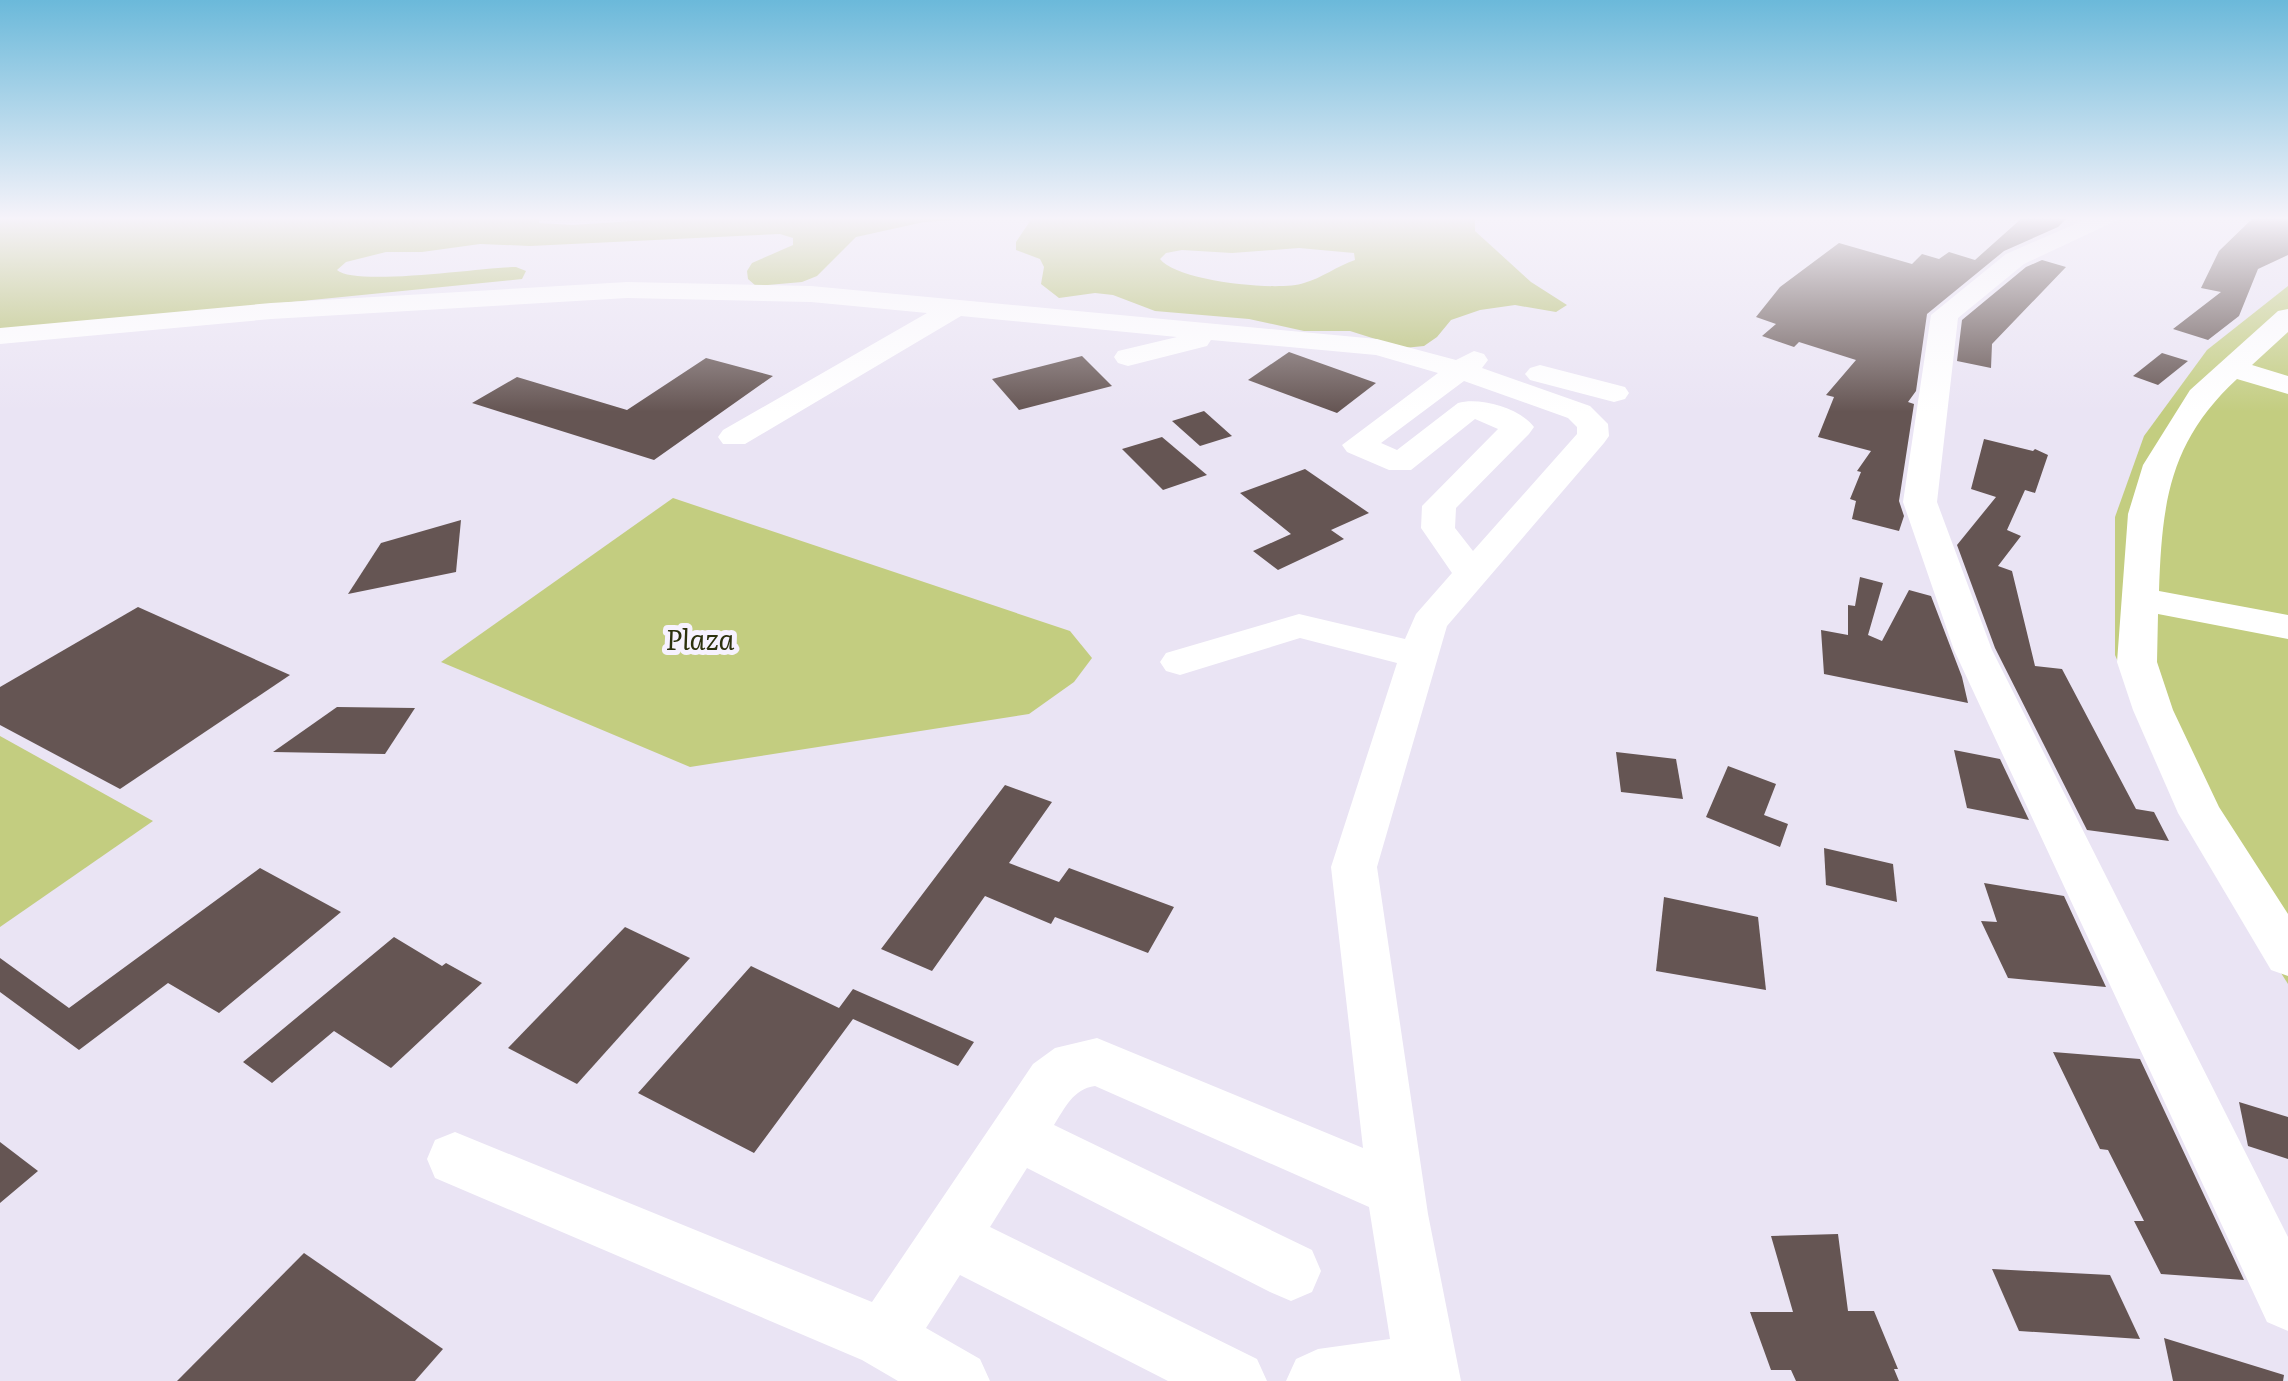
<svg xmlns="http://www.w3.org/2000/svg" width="2288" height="1381" font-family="Literata,serif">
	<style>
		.green { fill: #c3cd80 }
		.forest { fill: #b6c072; fill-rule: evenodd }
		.building { fill: #655553 }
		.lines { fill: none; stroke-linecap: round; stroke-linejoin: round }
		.minor { fill: #fff; fill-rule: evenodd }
		.labels { text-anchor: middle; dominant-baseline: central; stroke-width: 10; stroke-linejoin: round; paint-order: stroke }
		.park-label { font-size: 28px; font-style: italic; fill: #2c300e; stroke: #f7f2ff }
	</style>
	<rect width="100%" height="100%" fill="#eae4f4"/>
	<g class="green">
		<path d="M2288 286V984L2195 837 2115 655V517L2144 436 2207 350Z"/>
		<path d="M673 498 1070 631 1092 658 1074 682 1029 714 690 767 441 662Z"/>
		<path d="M0 736 153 821 0 927Z"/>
	</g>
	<g class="forest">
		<path d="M0 218H539V223L572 225 678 218H978L924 222 856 237 817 276 802 282 756 286 748 279 747 271 752 263 793 245V238L780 234 530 246 480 244 422 252H386L346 262 337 270C356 287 483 267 516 267L526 271 522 279 0 331Z"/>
		<path d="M1032 218H1475V231L1531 282 1567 305 1556 312 1515 305 1480 310 1451 320 1437 337 1424 346 1404 348 1350 331H1304L1249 319 1155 311 1113 295 1095 293 1059 298 1041 284 1044 267 1040 259 1016 250V242ZM1299 248 1354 253 1355 260C1337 266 1322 278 1304 283 1278 292 1176 281 1160 259L1166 253 1182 250 1232 253Z"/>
	</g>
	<g class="building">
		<path d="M2022 218H2067L2058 227 2004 251 1927 314 1916 391 1908 402 1914 404 1899 501 1904 516 1899 531 1852 519 1856 501 1850 499 1861 472 1857 471 1871 451 1818 437 1834 397 1826 395 1856 360 1799 342 1794 347 1762 336 1776 324 1756 317 1780 287 1839 243 1912 264 1922 254 1939 259 1949 252 1975 260Z"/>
		<path d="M2253 218H2288V255L2258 269 2239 316 2208 340 2173 329 2221 292 2201 288 2219 251Z"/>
		<path d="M2042 260 2066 267 1992 344 1991 368 1957 361 1962 320 2026 267Z"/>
		<path d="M1289 352 1376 383 1337 413 1248 380Z"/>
		<path d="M2162 353 2188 361 2158 385 2133 376Z"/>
		<path d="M1082 356 1112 386 1019 410 992 379Z"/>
		<path d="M706 358 773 376 654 460 472 403 517 377 627 410Z"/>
		<path d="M1204 411 1232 436 1200 446 1172 421Z"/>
		<path d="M1162 437 1207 475 1163 490 1122 449Z"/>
		<path d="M1984 439 2033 451 2035 449 2048 455 2035 493 2025 490 2007 530 2021 536 1998 566 2012 571 2035 666 2062 669 2136 809 2154 812 2169 841 2087 830 1995 648 1957 545 1996 497 1971 489Z"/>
		<path d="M1305 469 1369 513 1331 530 1344 539 1278 570 1253 551 1291 534 1240 493Z"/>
		<path d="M461 520 456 572 348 594 381 543Z"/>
		<path d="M1860 577 1883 583 1868 635 1882 641 1909 590 1931 596 1962 677 1968 703 1824 674 1821 630 1848 635V605L1855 606Z"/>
		<path d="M138 607 290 675 120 789 0 725V687Z"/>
		<path d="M337 707 415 708 385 754 273 752Z"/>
		<path d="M1954 750 2000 759 2029 820 1967 808Z"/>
		<path d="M1616 752 1676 759 1683 799 1621 792Z"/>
		<path d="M1728 766 1776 784 1764 815 1788 824 1780 847 1706 817Z"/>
		<path d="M1005 785 1052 802 1009 863 1059 882 1069 868 1174 907 1148 953 1055 917 1051 924 985 896 932 971 881 949Z"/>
		<path d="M1824 848 1893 864 1897 902 1826 885Z"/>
		<path d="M260 868 341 912 219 1013 168 983 79 1050 0 992V958L69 1008Z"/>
		<path d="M1984 883 2064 896 2106 987 2008 978 1981 921 1997 922Z"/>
		<path d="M1664 897 1758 917 1766 990 1656 971Z"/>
		<path d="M625 927 690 958 577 1084 508 1048Z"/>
		<path d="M394 937 442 966 446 963 482 983 391 1068 334 1031 272 1083 243 1062Z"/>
		<path d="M751 966 839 1008 853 989 974 1042 958 1066 853 1019 754 1153 638 1093Z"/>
		<path d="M2053 1052 2140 1059 2244 1280 2161 1274 2134 1221H2144L2108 1150 2100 1149Z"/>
		<path d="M2239 1102 2288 1117V1159L2248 1146Z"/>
		<path d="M0 1142 38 1171 0 1203Z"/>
		<path d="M1838 1234 1848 1311H1874L1898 1369H1894L1899 1381H1796L1791 1370H1771L1750 1312H1793L1771 1236Z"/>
		<path d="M304 1253 443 1349 415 1381H177Z"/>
		<path d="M1992 1269 2110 1275 2140 1339 2019 1331Z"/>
		<path d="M2164 1338 2284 1375 2283 1381H2173Z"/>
	</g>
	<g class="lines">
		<g class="minor">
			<path d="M2089 218H2122L2024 264 1958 318 1937 502 1992 650 2288 1237V1331L2267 1322 1954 650 1903 502 1931 315 2006 254Z"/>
			<path d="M627 282 811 286 1377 339 1456 360 1474 351 1484 354 1488 360 1482 368 1590 406 1608 424 1609 436 1604 443 1447 626 1377 867 1428 1214 1461 1381H1286L1296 1359 1318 1349 1390 1339 1369 1207 1095 1086C1073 1089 1065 1108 1054 1125L1312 1250 1321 1271 1312 1292 1291 1301 1270 1292 1027 1168 990 1227 1257 1359 1267 1381H1168L960 1275 926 1328 980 1359 990 1381H898L862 1360 435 1178 427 1159 435 1140 455 1132 872 1302 1033 1064 1055 1048 1097 1038 1363 1148 1331 867 1397 663 1300 638 1180 675 1166 671 1160 662 1166 653 1299 614 1405 639 1416 614 1452 573 1421 528 1422 506 1498 429 1475 419 1411 470H1389L1347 452 1342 445 1438 373 1376 355 1211 340 1207 346 1128 366 1118 363 1114 357 1118 351 1177 337 961 316 745 444H723L718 437 723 430 927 313 811 302 627 298 271 319 0 344V328L271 303ZM1464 381 1568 418 1577 427V434L1473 551 1455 528 1456 508 1529 434 1534 427C1520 408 1480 397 1458 403L1397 450 1381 443Z"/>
			<path d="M2288 309V332L2252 365 2288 376V394L2237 379C2169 442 2162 503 2159 591L2288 615V639L2158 614 2157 662 2173 710 2219 807 2288 914V976L2271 970 2178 813 2133 710 2117 662 2128 514 2143 465 2190 390 2278 311Z"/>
			<path d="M1540 365 1625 387 1629 393 1625 399 1614 402 1530 380 1525 374 1530 368Z"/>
		</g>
	</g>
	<linearGradient id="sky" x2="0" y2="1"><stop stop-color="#6bb9da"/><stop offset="0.53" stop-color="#f6f3fa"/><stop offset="1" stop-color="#f6f3fa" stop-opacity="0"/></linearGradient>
	<rect width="2288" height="412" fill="url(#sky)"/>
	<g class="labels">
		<g class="park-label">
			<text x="700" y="638">Plaza</text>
		</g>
	</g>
</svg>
